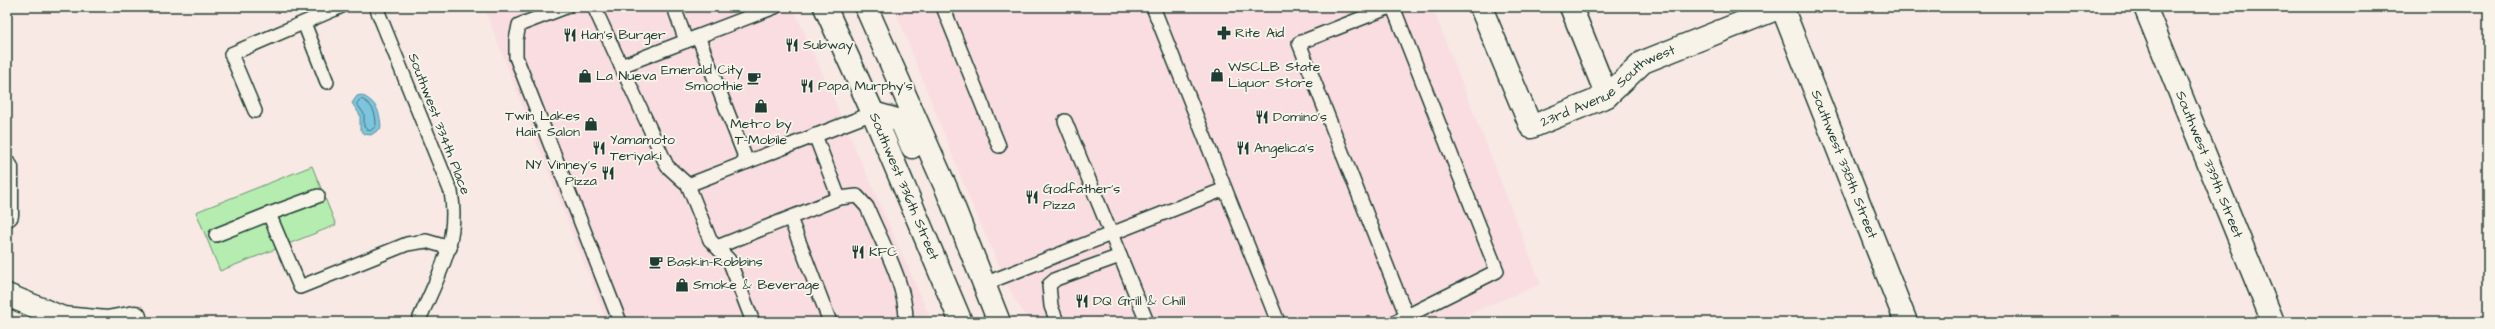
<svg xmlns="http://www.w3.org/2000/svg" width="2495" height="329" font-family="'Architects Daughter',sans-serif">
	<style>
		.built { fill: #f9dde1 }
		.green { fill: #b5ecaf; stroke: #6a9472 }
		.water { fill: #7cc5dd; stroke: #578f99 }
		.lines { fill: none; stroke-linecap: round; stroke-linejoin: round }
		.shore { stroke: #447378; stroke-width: 1 }
		.lane-casing { stroke: #1f3d34; stroke-width: 16 }
		.street-casing { stroke: #1f3d34; stroke-width: 25 }
		.secondary-casing { stroke: #1f3d34; stroke-width: 25 }
		.lane { stroke: #f7f3e8; stroke-width: 13 }
		.street { stroke: #f7f3e8; stroke-width: 22 }
		.secondary { stroke: #f7f3e8; stroke-width: 22 }
		.labels { text-anchor: middle; dominant-baseline: central; stroke-width: 4; stroke-linejoin: round; paint-order: stroke }
		.poi-label { font-size: 14px; fill: #1f3d34; stroke: #f7f3e8; text-anchor: start }
		.street-label { font-size: 14px; fill: #1f3d34; stroke: #f7f3e8 }
	</style>
	<rect width="100%" height="100%" fill="#f8e9e5"/>
	<filter id="ink" filterUnits="userSpaceOnUse"><feTurbulence type="fractalNoise" baseFrequency=".025" numOctaves="2"/><feDisplacementMap in="SourceGraphic" scale="8" xChannelSelector="R" yChannelSelector="G"/><feConvolveMatrix kernelMatrix="1 2 1 2 8 2 1 2 1" color-interpolation-filters="sRGB"/></filter>
	<g filter="url(#ink)">
		<g class="built">
			<path d="M484 7H793L932 322H607Z"/>
			<path d="M894 7H1432L1541 284 1448 322H1030L1013 297 970 200Z"/>
		</g>
		<path class="green" d="M312 166 336 225 220 271 196 212Z"/>
		<path class="water" d="M361 95C377 102 380 112 381 128L371 135 364 134 360 129V115L352 103 357 96Z"/>
		<g class="lines">
			<path class="shore" d="M361 99C373 104 376 113 376 126L370 131 364 127V114L357 104Z"/>
			<g class="lane-casing">
				<g id="lane">
					<path d="M376 7 451 192C460 241 437 278 418 322"/>
					<path d="M566 7 519 25 516 40V57L620 322"/>
					<path d="M594 7 667 166 688 185 710 240 729 260 753 322"/>
					<path d="M674 7 686 41"/>
					<path d="M943 7 999 146"/>
					<path d="M1153 7 1278 322"/>
					<path d="M1390 7 1299 43 1407 317"/>
					<path d="M1393 7 1497 271 1395 322"/>
					<path d="M304 23 327 82"/>
					<path d="M698 36 747 162"/>
					<path d="M621 66 775 7"/>
					<path d="M255 111 231 54 340 7"/>
					<path d="M1065 121 1147 322"/>
					<path d="M688 185 873 113"/>
					<path d="M839 198 857 196 867 207C881 241 907 286 906 322"/>
					<path d="M269 214 318 196"/>
					<path d="M790 218 830 322"/>
					<path d="M216 235 269 214 300 287 407 244 426 241 450 248"/>
					<path d="M717 247 839 198 815 135"/>
					<path d="M984 284 1225 189"/>
					<path d="M1057 322 1051 306 1049 285 1056 279 1120 256"/>
				</g>
			</g>
			<g class="street-casing">
				<g id="street">
					<path d="M1571 7 1607 96"/>
					<path id="s1" d="M1782 7 1906 322"/>
					<path id="s2" d="M2145 7 2273 322"/>
					<path id="s3" d="M1482 10 1531 127 1607 96 1643 62 1781 7"/>
					<path d="M7 168V215"/>
					<path d="M7 295 63 318 107 322 135 317"/>
				</g>
			</g>
			<g class="secondary-casing">
				<g id="secondary">
					<path id="s4" d="M825 7 873 113 961 322"/>
					<path d="M866 7 947 190 999 322"/>
					<path d="M873 113 901 121 912 147"/>
				</g>
			</g>
			<use href="#lane" class="lane"/>
			<use href="#street" class="street"/>
			<use href="#secondary" class="secondary"/>
		</g>
	</g>
	<defs>
		<g id="pharmacy-bare" transform="scale(1.08)"><path d="M-2-6h4v4h4v4h-4v4h-4v-4h-4v-4h4Z" fill="#1f3d34" stroke="#f7f3e8" stroke-width="2.5" paint-order="stroke"/></g>
		<g id="restaurant-bare" transform="scale(1.08)"><path d="M-5-6h1v4h1v-4h1v4h1v-4h1v5L-1.5 .5V6h-2V.5L-5-1ZM5-6V6H3V1.5H1.5Q1.5-4 5-6Z" fill="#1f3d34" stroke="#f7f3e8" stroke-width="2.5" paint-order="stroke"/></g>
		<g id="shop-bare" transform="scale(1.08)"><path d="M-5-2.5h2.3a2.7 3.5 0 0 1 5.4 0H5L5.5 6h-11ZM-1.5-2.5h3a1.5 2.3 0 0 0-3 0Z" fill="#1f3d34" stroke="#f7f3e8" stroke-width="2.5" paint-order="stroke"/></g>
		<g id="cafe-bare" transform="scale(1.08)"><path d="M-5.5-4.5H6V0H3Q3 3.5 0 3.5H-2.5Q-5.5 3.5-5.5 0ZM3-3.2v2h1.7v-2ZM-6 4.5H4V6H-6Z" fill="#1f3d34" stroke="#f7f3e8" stroke-width="2.5" paint-order="stroke"/></g>
	</defs>
	<g fill-rule="evenodd">
		<use href="#pharmacy-bare" x="1224" y="33"/>
		<use href="#restaurant-bare" x="570" y="35"/>
		<use href="#restaurant-bare" x="792" y="45"/>
		<use href="#shop-bare" x="1217" y="75"/>
		<use href="#shop-bare" x="585" y="76"/>
		<use href="#cafe-bare" x="754" y="78"/>
		<use href="#restaurant-bare" x="807" y="86"/>
		<use href="#shop-bare" x="761" y="106"/>
		<use href="#restaurant-bare" x="1262" y="117"/>
		<use href="#shop-bare" x="591" y="124"/>
		<use href="#restaurant-bare" x="599" y="148"/>
		<use href="#restaurant-bare" x="1243" y="148"/>
		<use href="#restaurant-bare" x="608" y="173"/>
		<use href="#restaurant-bare" x="1032" y="197"/>
		<use href="#restaurant-bare" x="858" y="252"/>
		<use href="#cafe-bare" x="656" y="262"/>
		<use href="#shop-bare" x="682" y="285"/>
		<use href="#restaurant-bare" x="1082" y="301"/>
	</g>
	<g class="labels">
		<g class="poi-label">
			<text x="1235" y="33">Rite Aid</text>
			<text x="581" y="35">Han’s Burger</text>
			<text x="803" y="45">Subway</text>
			<text x="1228" y="67">WSCLB State<tspan x="1228" dy="16">Liquor Store</tspan></text>
			<text x="743" y="70" text-anchor="end">Emerald City<tspan x="743" dy="16">Smoothie</tspan></text>
			<text x="596" y="76">La Nueva</text>
			<text x="818" y="86">Papa Murphy's</text>
			<text x="580" y="116" text-anchor="end">Twin Lakes<tspan x="580" dy="16">Hair Salon</tspan></text>
			<text x="1273" y="117">Domino's</text>
			<text x="761" y="124" text-anchor="middle">Metro by<tspan x="761" dy="16">T-Mobile</tspan></text>
			<text x="610" y="140">Yamamoto<tspan x="610" dy="16">Teriyaki</tspan></text>
			<text x="1254" y="148">Angelica's</text>
			<text x="597" y="165" text-anchor="end">NY Vinney’s<tspan x="597" dy="16">Pizza</tspan></text>
			<text x="1043" y="189">Godfather's<tspan x="1043" dy="16">Pizza</tspan></text>
			<text x="869" y="252">KFC</text>
			<text x="667" y="262">Baskin-Robbins</text>
			<text x="693" y="285">Smoke &amp; Beverage</text>
			<text x="1093" y="301">DQ Grill &amp; Chill</text>
		</g>
		<g class="street-label">
			<text stroke="none"><textPath href="#s3" startOffset="215">23rd Avenue Southwest</textPath></text>
			<text transform="translate(439 124) rotate(69)">Southwest 334th Place</text>
			<text stroke="none"><textPath href="#s1" startOffset="169">Southwest 338th Street</textPath></text>
			<text stroke="none"><textPath href="#s2" startOffset="170">Southwest 339th Street</textPath></text>
			<text stroke="none"><textPath href="#s4" startOffset="196">Southwest 336th Street</textPath></text>
		</g>
	</g>
	<rect width="2495" height="329" fill="none" stroke="#f7f3e8" stroke-width="24"/>
	<rect x="12" y="12" width="2471" height="305" fill="none" stroke="#1f3d34" stroke-width="1.5" filter="url(#ink)"/>
</svg>
